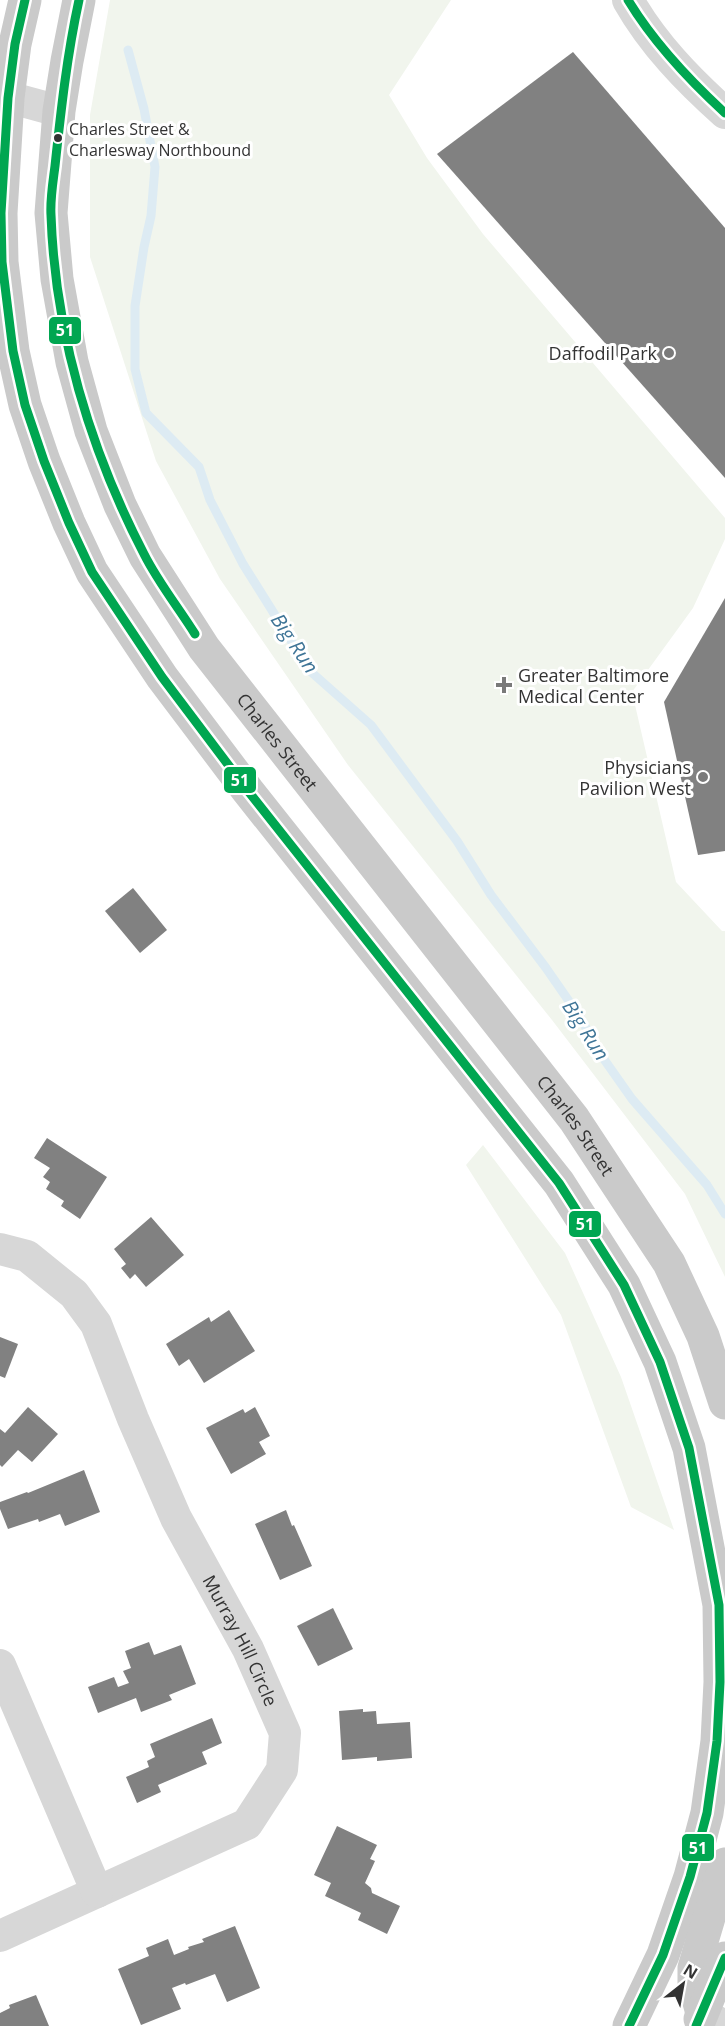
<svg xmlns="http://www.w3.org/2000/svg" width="725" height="2026" font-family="'Open Sans',sans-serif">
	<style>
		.green { fill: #f1f5ed }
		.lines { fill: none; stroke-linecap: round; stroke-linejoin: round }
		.stream { stroke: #ddebf3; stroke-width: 9 }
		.building { fill: #818181 }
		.minor { stroke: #d7d7d7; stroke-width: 32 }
		.major { stroke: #cacaca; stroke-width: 33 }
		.bus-1-casing { stroke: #fff; stroke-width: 14 }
		.bus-1 { stroke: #00a651; stroke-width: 9 }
		.bus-dot { fill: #333; stroke: #fff; stroke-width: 2 }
		.poi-dot { fill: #7a7a7a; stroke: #fff; stroke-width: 2 }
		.labels { text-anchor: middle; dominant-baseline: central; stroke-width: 6; stroke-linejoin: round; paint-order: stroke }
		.bus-label { font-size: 16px; fill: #333; stroke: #fff; text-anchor: start }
		.poi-label { font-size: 18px; fill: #333; stroke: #fff; text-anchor: end }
		.street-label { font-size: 18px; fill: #333; stroke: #fff }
		.water-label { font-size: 20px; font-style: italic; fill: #3f7597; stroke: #fff }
		.line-badge { stroke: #fff; stroke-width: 2 }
		.badge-label { font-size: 16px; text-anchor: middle; font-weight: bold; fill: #fff }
	</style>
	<rect width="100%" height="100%" fill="#fff"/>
	<g class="green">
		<path d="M110 0H451L389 95 427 158 483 234 725 518V539L693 608 632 692 676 882 722 931H725V1277L685 1194 552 1020 348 765 220 579 156 461 90 257V115Z"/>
		<path d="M483 1145 565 1253 621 1377 674 1530 631 1507 561 1315 466 1165Z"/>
	</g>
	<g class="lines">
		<path class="stream" d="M128 50 144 109 155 167 151 216 144 247 135 306V369L146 413 199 467 210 500 243 564 310 671 371 725 457 841 491 895 546 968 580 1017 601 1055 632 1099 707 1185 725 1214"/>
	</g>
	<g class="building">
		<path d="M573 52 725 228V478L437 154Z"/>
		<path d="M725 598V851L698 855 664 702Z"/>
		<path d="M133 888 167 930 140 953 105 911Z"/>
		<path d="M47 1138 107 1177 80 1219 61 1206 64 1201 46 1189 50 1182 43 1177 50 1168 34 1158Z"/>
		<path d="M151 1217 184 1255 146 1287 135 1274 130 1279 121 1268 126 1264 114 1249Z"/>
		<path d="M229 1310 255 1351 204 1383 189 1359 179 1366 166 1344 209 1317 211 1322Z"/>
		<path d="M0 1337 18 1344 5 1378 0 1376Z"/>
		<path d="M28 1407 58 1434 32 1462 18 1450 2 1467 0 1465V1429L5 1433Z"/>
		<path d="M255 1407 270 1436 259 1442 266 1454 231 1474 206 1428 243 1409 245 1413Z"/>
		<path d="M84 1470 100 1512 65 1526 60 1514 39 1522 38 1519 8 1529 0 1509V1502L27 1492 28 1493Z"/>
		<path d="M286 1510 292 1526 294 1525 312 1566 280 1580 255 1524Z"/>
		<path d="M333 1608 353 1649 318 1666 297 1626Z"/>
		<path d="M149 1642 154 1655 181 1645 196 1684 169 1695 172 1700 141 1712 136 1698 98 1713 88 1687 114 1677 118 1687 129 1683 123 1671 131 1668 125 1651Z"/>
		<path d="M363 1709V1712L376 1711 377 1724 410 1722 412 1758 377 1761V1757L342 1760 339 1711Z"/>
		<path d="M212 1718 222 1743 202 1752 207 1764 158 1785 161 1792 137 1803 126 1777 149 1767 147 1761 155 1757 150 1744Z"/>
		<path d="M337 1826 377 1845 370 1859 375 1861 365 1883 371 1888 372 1893 400 1906 387 1934 358 1920 361 1913 325 1896 331 1883 314 1875Z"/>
		<path d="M235 1926 260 1988 227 2002 215 1974 186 1985 185 1983 172 1988 181 2009 141 2025 118 1969 149 1956 146 1948 168 1939 174 1955 189 1949 188 1947 204 1942 202 1939Z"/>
		<path d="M36 1995 49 2026H0V2013L10 2008 9 2005Z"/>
	</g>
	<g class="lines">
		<g class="minor">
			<path d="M628 0C653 44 688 80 725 113"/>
			<path d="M0 95 59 111"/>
			<path id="s1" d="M0 1249 27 1256 74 1294 96 1324 133 1419 176 1518 248 1649 285 1733 282 1770 247 1824 0 1936"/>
			<path d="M0 1665 97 1892"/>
			<path d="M702 2013 724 2026"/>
		</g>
		<g class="major">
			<path d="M25 0 15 44 8 98 1 213 2 262 13 351 25 405 44 461 69 523 92 572 162 677 248 791 559 1183 624 1285 660 1362 689 1448 719 1605 720 1682 717 1741 707 1813 690 1877 663 1955 629 2026"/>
			<path id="s2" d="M79 0 67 61 59 111 51 213 57 279 72 362 91 431 120 505 145 556 204 648 574 1119 669 1263 703 1336 725 1403"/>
			<path d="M702 2013 694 1984V1968L725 1864"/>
			<path d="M700 2019 725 1958"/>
		</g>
		<g class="bus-1-casing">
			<g id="bus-1">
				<path d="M25 0 15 44 8 98 1 213 2 262 13 351 25 405 44 461 69 523 92 572 162 677 248 791 559 1183 624 1285 660 1362 689 1448 719 1605 720 1682 717 1741 707 1813 690 1877 663 1955 629 2026"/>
				<path d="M79 0C67 55 61 110 55 166 53 182 50 199 51 215 55 333 90 450 144 554 158 582 178 607 195 634"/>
				<path d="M628 0C654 43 688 79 725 113"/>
				<path d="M696 2026 725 1958"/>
			</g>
		</g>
		<use href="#bus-1" class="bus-1"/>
	</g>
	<circle class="bus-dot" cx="58" cy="138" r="5"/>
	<g class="poi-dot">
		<circle cx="669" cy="353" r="6"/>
		<path d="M501 676h6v6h6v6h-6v6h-6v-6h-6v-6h6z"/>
		<circle cx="703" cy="777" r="6"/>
	</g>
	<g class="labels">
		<g class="bus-label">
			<text x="69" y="129">Charles Street &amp;<tspan x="69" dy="21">Charlesway Northbound</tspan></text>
		</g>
		<g class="poi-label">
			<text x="657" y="353">Daffodil Park</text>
			<text x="518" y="675" text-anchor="start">Greater Baltimore<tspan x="518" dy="21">Medical Center</tspan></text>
			<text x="691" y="767">Physicians<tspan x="691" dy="21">Pavilion West</tspan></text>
		</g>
		<g class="street-label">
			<text stroke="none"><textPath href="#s2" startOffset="802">Charles Street</textPath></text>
			<text stroke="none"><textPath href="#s2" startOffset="1288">Charles Street</textPath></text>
			<text stroke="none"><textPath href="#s1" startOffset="474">Murray Hill Circle</textPath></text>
		</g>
		<g class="water-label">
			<text transform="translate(295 643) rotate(56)">Big Run</text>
			<text transform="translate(586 1030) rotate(57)">Big Run</text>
		</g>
	</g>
	<g class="line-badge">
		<rect x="48" y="316" width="34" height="29" rx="6" fill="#00a651"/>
		<rect x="223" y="766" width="34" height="28" rx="6" fill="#00a651"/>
		<rect x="568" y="1210" width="34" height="28" rx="6" fill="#00a651"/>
		<rect x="681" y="1833" width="34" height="29" rx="6" fill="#00a651"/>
	</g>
	<g class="badge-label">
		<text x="65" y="336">51</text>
		<text x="240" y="786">51</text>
		<text x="585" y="1230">51</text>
		<text x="698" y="1854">51</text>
	</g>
	<g transform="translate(683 1984) rotate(31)" stroke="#ffffff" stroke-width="4.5" paint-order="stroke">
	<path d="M0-4.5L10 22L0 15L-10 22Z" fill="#333333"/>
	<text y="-9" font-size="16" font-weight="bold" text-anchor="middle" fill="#333333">N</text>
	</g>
</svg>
